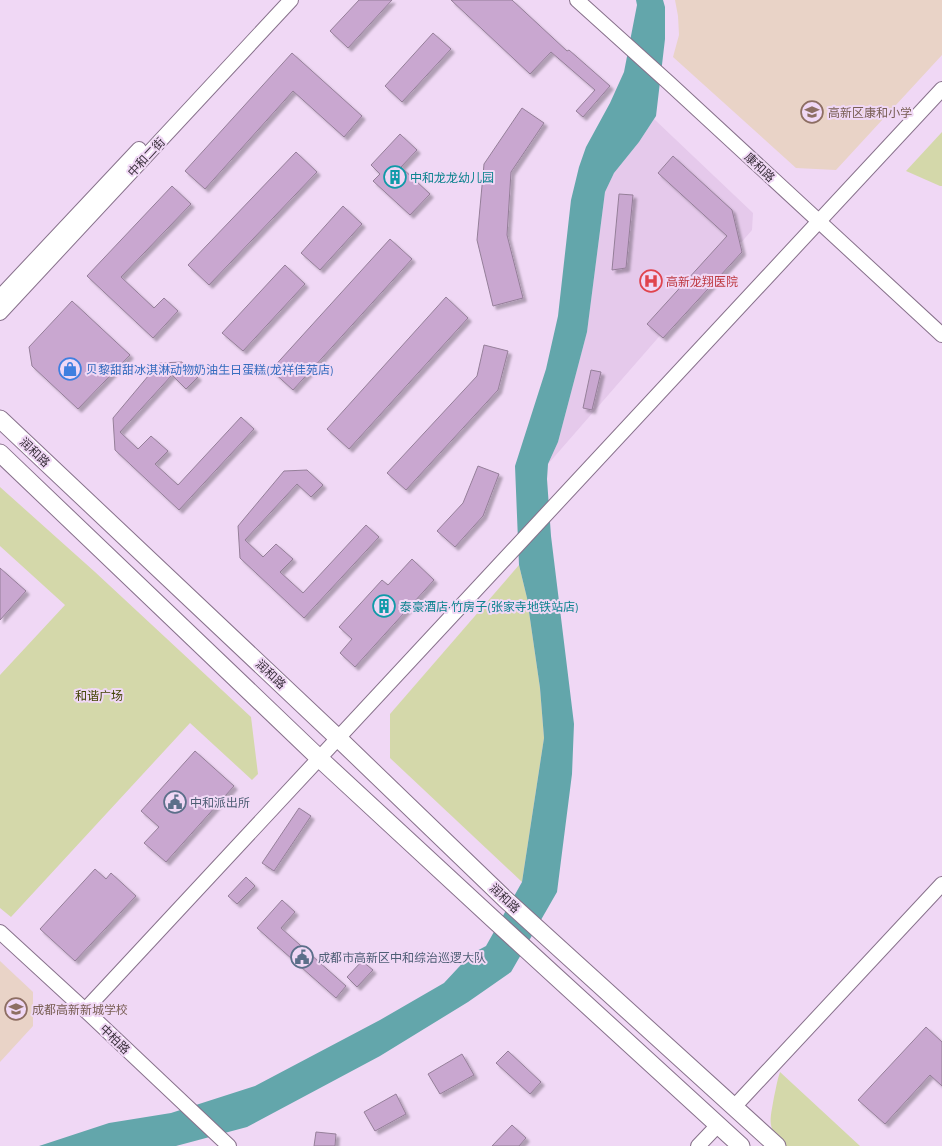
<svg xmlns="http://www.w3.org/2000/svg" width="942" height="1146" font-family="Montserrat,'Noto Sans SC',sans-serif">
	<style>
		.built { fill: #e5c9eb }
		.education { fill: #e9d3c7 }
		.green { fill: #d4d8aa }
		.water { fill: #63a6ab }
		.building { fill: #c9a7d0; stroke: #957f99; filter: url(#shadow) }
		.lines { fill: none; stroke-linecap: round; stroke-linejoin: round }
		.minor-casing { stroke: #87718b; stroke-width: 16 }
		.major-casing { stroke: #87718b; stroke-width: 19 }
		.minor { stroke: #fff; stroke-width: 14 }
		.major { stroke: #fff; stroke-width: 17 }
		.labels { text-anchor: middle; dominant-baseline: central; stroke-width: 4; stroke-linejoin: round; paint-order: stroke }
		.education-label { font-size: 12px; fill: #785e54; stroke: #f0d8f5; text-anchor: start }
		.street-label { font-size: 12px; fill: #392f3b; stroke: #f0d8f5 }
		.culture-label { font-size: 12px; fill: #0d838f; stroke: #f0d8f5; text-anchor: start }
		.health-label { font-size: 12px; fill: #be3a42; stroke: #f0d8f5; text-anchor: start }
		.shop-label { font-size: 12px; fill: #366cbe; stroke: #f0d8f5; text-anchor: start }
		.park-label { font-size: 12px; fill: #424405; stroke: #f0d8f5 }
		.service-label { font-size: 12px; fill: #4e5e75; stroke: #f0d8f5; text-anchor: start }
	</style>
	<defs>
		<filter id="shadow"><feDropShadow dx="3.5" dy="3.5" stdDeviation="1" flood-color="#0004"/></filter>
	</defs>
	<rect width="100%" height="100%" fill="#f0d8f5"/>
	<path class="built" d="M654 119 753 213 752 230 548 464 558 442 587 332 605 192 614 173 639 142Z"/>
	<g class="education">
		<path d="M675 0H942V55L836 170 796 168 673 57 679 35 678 16Z"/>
		<path d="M0 961 33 992V1026L0 1062Z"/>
	</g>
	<g class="green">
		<path d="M942 132V186H940L906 171Z"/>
		<path d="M0 487 95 572 251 717 258 774 252 780 190 723 11 917 0 908V675L65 605 0 546Z"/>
		<path d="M519 565 527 598 540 688 544 738 522 882 390 758V714Z"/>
		<path d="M780 1072 860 1146H785C766 1128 770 1121 774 1097 776 1089 777 1080 780 1072Z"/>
	</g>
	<path class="water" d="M636 0H663L665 7V39L656 116 639 142 614 173 605 192 587 332 558 442 548 464 547 479 551 536 574 724 572 774 557 892 511 972 468 1002 380 1056 247 1127 176 1146H39L109 1123 171 1113 255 1086 380 1020 444 983 471 954 486 946 522 882 544 738 540 688 527 598 519 565 515 466 546 369 558 316 571 200 579 167 586 147 610 103 624 72 637 5Z"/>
	<g class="building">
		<path d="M359 0H392L348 48 330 31Z"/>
		<path d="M451 0H512L567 51 569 50 610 86 583 117 576 111 595 90 551 52 530 74Z"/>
		<path d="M433 33 451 49 402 102 385 86Z"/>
		<path d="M292 53 362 116 344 137 293 91 205 189 185 171Z"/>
		<path d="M522 108 544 123 511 172 507 235 523 298 493 306 477 240 484 164Z"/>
		<path d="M400 134 417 150 401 167 430 194 410 215 373 181 380 174 371 165Z"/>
		<path d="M296 152 317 172 209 285 188 265Z"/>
		<path d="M673 156 732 210 742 252 663 338 647 324 727 236 658 173Z"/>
		<path d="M172 186 191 204 121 277 154 308 164 298 178 311 153 338 87 276Z"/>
		<path d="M619 194 633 195 626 268 612 270Z"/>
		<path d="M343 206 362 224 320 270 301 253Z"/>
		<path d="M390 239 412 259 293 390 271 370Z"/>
		<path d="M285 265 305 284 243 351 222 333Z"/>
		<path d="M446 297 468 318 349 449 327 429Z"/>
		<path d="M72 301 130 355 78 409 32 366 29 347Z"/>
		<path d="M484 345 508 351 498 390 406 490 387 473 477 376Z"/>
		<path d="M182 362 198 377 186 389 172 375 120 432 138 449 151 436 168 451 155 464 178 485 241 417 254 429 179 510 115 450 113 418 159 363Z"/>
		<path d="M591 370 601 372 592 410 583 408Z"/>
		<path d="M478 466 499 474 483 516 455 547 437 531 463 503Z"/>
		<path d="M307 470 323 485 311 497 297 484 245 540 263 557 276 544 293 559 280 572 303 593 366 525 379 537 304 618 240 558 238 526 284 471Z"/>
		<path d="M412 559 434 580 355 667 340 653 352 639 339 627 382 580 388 585Z"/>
		<path d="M0 568 26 591 0 620Z"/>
		<path d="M195 751 234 786 166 862 144 843 159 827 141 811Z"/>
		<path d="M299 808 311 816 274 871 262 863Z"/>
		<path d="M95 869 106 879 111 873 136 896 75 961 40 929Z"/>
		<path d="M246 877 255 886 237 904 228 896Z"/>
		<path d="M282 900 295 912 281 928 346 986 336 998 257 928Z"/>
		<path d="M362 961 373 970 357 987 347 977Z"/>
		<path d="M926 1027 942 1042V1086L930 1075 885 1124 858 1100Z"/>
		<path d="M508 1051 541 1082 530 1094 496 1063Z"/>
		<path d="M462 1054 474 1075 440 1094 428 1074Z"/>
		<path d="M396 1094 406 1114 375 1131 364 1112Z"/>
		<path d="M512 1125 526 1138 519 1146H492Z"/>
		<path d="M316 1132 336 1134 335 1146H314Z"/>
	</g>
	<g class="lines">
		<g class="minor-casing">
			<g id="minor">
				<path d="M577 0 669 83 942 335"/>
				<path d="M0 297 139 149"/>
				<path d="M0 313 291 0"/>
				<path d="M0 932 85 1010 229 1146"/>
				<path d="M85 1010 942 89"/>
				<path d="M734 1107 942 884"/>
				<path d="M698 1146 718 1125"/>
			</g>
		</g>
		<g class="major-casing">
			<g id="major">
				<path d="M0 419 338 738 505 899 777 1146"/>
				<path d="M0 453 319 758 493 919 741 1146"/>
			</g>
		</g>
		<use href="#minor" class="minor"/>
		<use href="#major" class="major"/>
	</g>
	<defs>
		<g id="school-ring" transform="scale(1.15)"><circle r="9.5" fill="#f0d8f5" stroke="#8d6e63" stroke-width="1.5"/><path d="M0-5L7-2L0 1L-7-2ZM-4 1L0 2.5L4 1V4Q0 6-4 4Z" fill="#8d6e63"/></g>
		<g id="building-ring" transform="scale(1.15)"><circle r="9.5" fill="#f0d8f5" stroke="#0f9aa8" stroke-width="1.5"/><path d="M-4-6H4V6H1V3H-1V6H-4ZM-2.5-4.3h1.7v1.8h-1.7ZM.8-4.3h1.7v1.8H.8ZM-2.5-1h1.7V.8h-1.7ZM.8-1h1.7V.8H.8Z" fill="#0f9aa8"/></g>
		<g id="hospital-ring" transform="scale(1.15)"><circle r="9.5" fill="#f0d8f5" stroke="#e0444e" stroke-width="1.5"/><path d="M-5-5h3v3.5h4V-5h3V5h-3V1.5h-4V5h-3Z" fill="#e0444e"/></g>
		<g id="shop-ring" transform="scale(1.15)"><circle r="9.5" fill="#f0d8f5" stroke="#3f7fe0" stroke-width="1.5"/><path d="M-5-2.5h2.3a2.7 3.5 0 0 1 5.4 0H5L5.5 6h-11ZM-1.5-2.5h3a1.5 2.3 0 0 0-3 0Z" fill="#3f7fe0"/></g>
		<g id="civic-ring" transform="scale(1.15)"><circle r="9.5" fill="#f0d8f5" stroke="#5c6f8a" stroke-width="1.5"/><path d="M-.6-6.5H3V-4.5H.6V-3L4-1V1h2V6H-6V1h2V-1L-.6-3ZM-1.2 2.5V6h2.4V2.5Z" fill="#5c6f8a"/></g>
	</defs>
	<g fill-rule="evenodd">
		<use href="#school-ring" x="812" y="112"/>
		<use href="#building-ring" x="395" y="177"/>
		<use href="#hospital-ring" x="651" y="281"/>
		<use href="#shop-ring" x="70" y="369"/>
		<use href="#building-ring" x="384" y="606"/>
		<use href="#civic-ring" x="175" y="802"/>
		<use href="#civic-ring" x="302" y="957"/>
		<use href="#school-ring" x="16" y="1009"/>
	</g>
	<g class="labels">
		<g class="education-label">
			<text x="828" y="112">高新区康和小学</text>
			<text x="32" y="1009">成都高新新城学校</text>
		</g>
		<g class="street-label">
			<text transform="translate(146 157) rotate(-47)">中和二街</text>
			<text transform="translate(760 167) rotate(43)">康和路</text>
			<text transform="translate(35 452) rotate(43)">润和路</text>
			<text transform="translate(271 674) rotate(43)">润和路</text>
			<text transform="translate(505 898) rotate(43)">润和路</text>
			<text transform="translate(115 1039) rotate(44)">中柏路</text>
		</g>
		<g class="culture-label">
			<text x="410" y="177">中和龙龙幼儿园</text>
			<text x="400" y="606">泰豪酒店·竹房子(张家寺地铁站店)</text>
		</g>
		<g class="health-label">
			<text x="666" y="281">高新龙翔医院</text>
		</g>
		<g class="shop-label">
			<text x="86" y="369">贝黎甜甜冰淇淋动物奶油生日蛋糕(龙祥佳苑店)</text>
		</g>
		<g class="park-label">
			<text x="99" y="695">和谐广场</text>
		</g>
		<g class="service-label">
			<text x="190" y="802">中和派出所</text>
			<text x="318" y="957">成都市高新区中和综治巡逻大队</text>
		</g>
	</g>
</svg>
